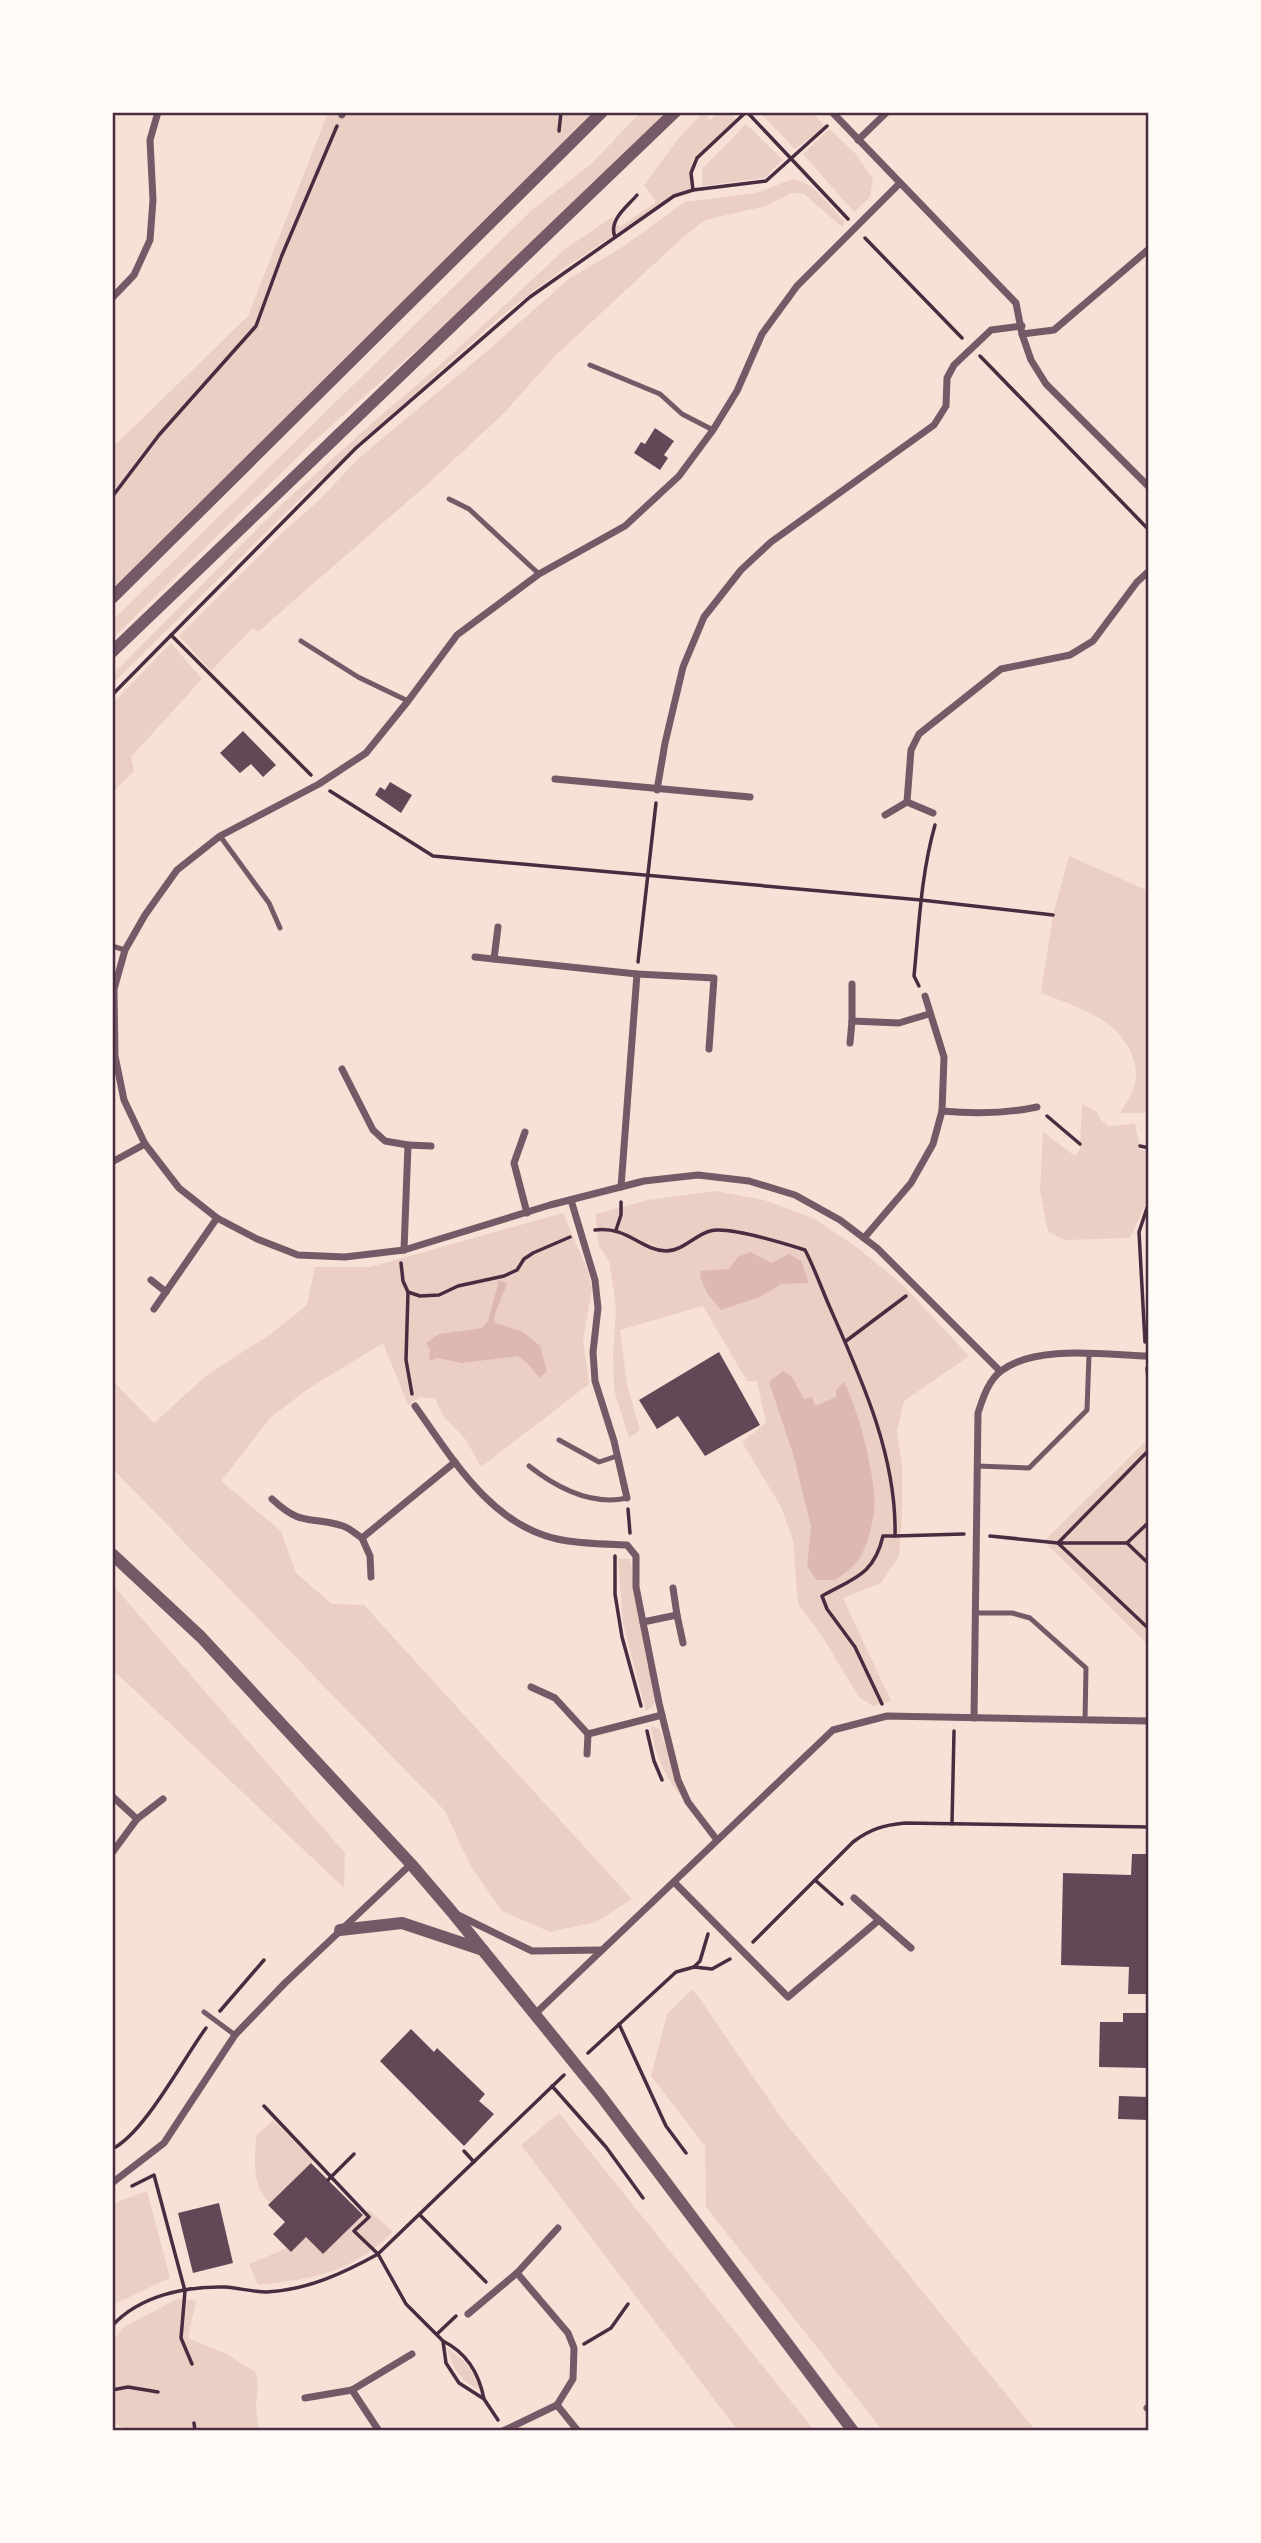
<svg xmlns="http://www.w3.org/2000/svg" width="1261" height="2543" font-family="Commissioner,sans-serif">
	<style>
		.green { fill: #ebcfc5 }
		.water { fill: #dcb8b0 }
		.building { fill: #644757 }
		.lines { fill: none; stroke-linecap: round; stroke-linejoin: round }
		.path { stroke: #4a2c40; stroke-width: 3.5 }
		.service { stroke: #755966; stroke-width: 5 }
		.minor { stroke: #755966; stroke-width: 7 }
		.tertiary { stroke: #755966; stroke-width: 12 }
		.neatline { fill: none; stroke: #4a2c40; stroke-width: 2.5 }
	</style>
	<rect width="100%" height="100%" fill="#f7e1d7"/>
	<g class="green">
		<path d="M334 112H600L112 598V448L248 316 327 115Z"/>
		<path d="M641 112H669L448 322 313 442 112 639V621L532 210 591 164Z"/>
		<path d="M703 112 710 120 719 112H729L736 119 694 159 691 166V188L672 196 560 271 500 317 310 489 112 684V675L281 505 370 425 450 356 564 250 612 217 620 227 656 202 644 185 678 139Z"/>
		<path d="M759 112H812L826 127 795 149Z"/>
		<path d="M746 124 783 160 764 178 702 186V169Z"/>
		<path d="M829 129 855 153 873 179 870 197 854 212 803 154Z"/>
		<path d="M793 179C813 181 831 208 845 222L842 227 804 194 792 193 766 206 705 220 682 238 556 355 503 414 431 481 258 632 253 628 211 671 179 636 282 533 319 500 359 458 479 358 570 278 621 248 685 202 756 193Z"/>
		<path d="M171 643 202 679 131 757 134 771 112 793V704Z"/>
		<path d="M1069 856 1149 891V1113H1120C1127 1102 1137 1087 1136 1073 1132 1023 1080 1008 1041 993L1053 915Z"/>
		<path d="M1082 1104 1096 1111 1101 1120 1109 1126 1135 1124 1140 1149 1149 1152V1197L1130 1238 1065 1240 1048 1232 1040 1191 1043 1132 1075 1156 1080 1149Z"/>
		<path d="M715 1191 764 1200 815 1219 855 1246 902 1284 969 1356 904 1401 897 1431 902 1466V1516L899 1556 881 1583 843 1598 891 1701 873 1706 859 1697 820 1633 798 1604 793 1540 781 1507 742 1442 766 1423 757 1381H747L703 1306 620 1330 627 1385 640 1430 629 1438 614 1390 613 1353 616 1310 613 1285 609 1261 599 1246 595 1214 648 1200Z"/>
		<path d="M563 1213 587 1269 592 1288 583 1341 589 1384 481 1467 466 1440 444 1417 435 1399 420 1397 408 1405 383 1343 308 1389 271 1417 221 1481 281 1531 296 1573 332 1604 364 1605 632 1899 596 1922 550 1932 502 1911 470 1865 445 1811 112 1468V1380L154 1423 207 1375 272 1333 307 1305 315 1267H370Z"/>
		<path d="M1149 1438V1646L1044 1541Z"/>
		<path d="M618 1558 630 1559 656 1699 652 1707 646 1711 623 1624Z"/>
		<path d="M112 1584 345 1853 344 1888 112 1669Z"/>
		<path d="M651 1725 660 1730 683 1798C664 1777 654 1753 651 1725Z"/>
		<path d="M693 1989 783 2120 1036 2431H883L706 2207 705 2146 651 2076 667 2014Z"/>
		<path d="M559 2113 815 2431H738L521 2145Z"/>
		<path d="M273 2120 313 2161 270 2203C251 2185 255 2161 256 2136Z"/>
		<path d="M147 2191 170 2278 112 2305V2204Z"/>
		<path d="M369 2210 393 2232C349 2274 316 2278 258 2285L249 2264 287 2248 306 2237 323 2254Z"/>
		<path d="M177 2299 196 2301 188 2338 226 2354 256 2372 258 2386 256 2406 259 2431H132L112 2423V2343L122 2328Z"/>
		<path d="M447 2348C463 2358 475 2372 480 2390 461 2382 452 2368 447 2348Z"/>
	</g>
	<g class="water">
		<path d="M750 1252 771 1263 789 1254 801 1261 809 1283 781 1284 760 1297 721 1310 707 1293 700 1276 701 1271 729 1269 738 1257Z"/>
		<path d="M499 1280 507 1284 494 1316 495 1323 523 1332 540 1346 547 1371 540 1378 529 1365 518 1356 462 1363 437 1358 429 1361 430 1350 426 1343 439 1334 482 1328 488 1321Z"/>
		<path d="M783 1371 792 1377 804 1399 812 1397 815 1406 836 1397V1390L844 1382C858 1407 878 1484 874 1512 872 1527 866 1551 856 1563 851 1569 842 1575 835 1580H816L807 1566 811 1526 794 1457 769 1382Z"/>
	</g>
	<g class="building">
		<path d="M655 428 674 441 664 455 668 458 660 470 634 453 641 442 645 444Z"/>
		<path d="M243 731 276 765 263 777 251 764 240 773 220 753Z"/>
		<path d="M390 782 412 795 401 813 375 795 380 787 385 790Z"/>
		<path d="M719 1352 760 1425 705 1456 678 1416 657 1429 639 1400Z"/>
		<path d="M1132 1854H1149V1994H1128L1129 1967 1061 1965 1063 1873 1131 1875Z"/>
		<path d="M1123 2013H1149V2068L1099 2067 1100 2022H1123Z"/>
		<path d="M411 2029 434 2052 437 2048 485 2094 479 2101 494 2114 464 2146 380 2061Z"/>
		<path d="M1119 2096 1149 2097V2120L1118 2119Z"/>
		<path d="M311 2163 363 2215 323 2254 306 2237 291 2252 273 2234 285 2222 268 2205Z"/>
		<path d="M219 2203 233 2263 193 2273 178 2213Z"/>
	</g>
	<g class="lines">
		<g class="path">
			<path d="M747 112 848 219"/>
			<path d="M559 131 561 112"/>
			<path d="M693 190 691 173 697 158 746 112"/>
			<path d="M615 237C608 220 627 207 637 195"/>
			<path d="M865 238 962 338"/>
			<path d="M980 356 1149 530"/>
			<path d="M112 497 159 435 256 326 282 255 337 126"/>
			<path d="M171 635 311 775"/>
			<path d="M112 695 356 448 530 297 674 196 693 190 766 181 827 126"/>
			<path d="M330 791 433 856 921 900 1053 915"/>
			<path d="M638 962 656 803"/>
			<path d="M919 986 914 976C919 926 921 874 935 825"/>
			<path d="M1047 1116 1080 1144"/>
			<path d="M1140 1146 1149 1148"/>
			<path d="M595 1230C628 1226 640 1250 666 1251 683 1251 695 1235 710 1231 728 1226 786 1244 805 1250 815 1269 822 1290 831 1310 862 1380 897 1457 895 1536H883C874 1575 854 1578 822 1596L827 1609 855 1647 882 1704"/>
			<path d="M616 1230 621 1215V1202"/>
			<path d="M401 1263 403 1281 408 1292 420 1296 439 1295 458 1286 504 1276 517 1270 524 1259 533 1253 570 1237"/>
			<path d="M408 1292 406 1360 412 1394"/>
			<path d="M846 1341 906 1296"/>
			<path d="M1145 1342 1139 1232 1149 1202"/>
			<path d="M1147 1368 1149 1390"/>
			<path d="M1149 1450 1058 1543 1149 1629"/>
			<path d="M628 1509 630 1533"/>
			<path d="M1149 1522 1127 1543 1149 1564"/>
			<path d="M895 1536 964 1534"/>
			<path d="M990 1536 1058 1543H1127"/>
			<path d="M615 1556V1594L622 1637 641 1706"/>
			<path d="M647 1731 654 1761 662 1780"/>
			<path d="M952 1824 954 1731"/>
			<path d="M815 1880 842 1904"/>
			<path d="M753 1942 853 1842C870 1829 884 1825 905 1823L1149 1827"/>
			<path d="M694 1967 700 1961 708 1934"/>
			<path d="M220 2011 264 1960"/>
			<path d="M619 2024 666 2126 686 2153"/>
			<path d="M588 2053 676 1972 694 1967 712 1969 730 1959"/>
			<path d="M552 2086 606 2147 643 2198"/>
			<path d="M264 2106 369 2217 354 2231 378 2254 406 2304 443 2341 446 2363 459 2383 484 2399 498 2420"/>
			<path d="M112 2149C144 2134 183 2059 206 2028"/>
			<path d="M464 2151 474 2162"/>
			<path d="M328 2180 354 2154"/>
			<path d="M132 2186 154 2175 185 2291 181 2338 192 2364"/>
			<path d="M420 2215 486 2282"/>
			<path d="M112 2326C139 2296 185 2286 225 2287 239 2288 253 2292 267 2292 307 2290 344 2273 378 2254L564 2075"/>
			<path d="M437 2334 456 2316"/>
			<path d="M443 2341C467 2353 479 2373 484 2399"/>
			<path d="M584 2344 611 2328 628 2304"/>
			<path d="M112 2390 128 2387 158 2392"/>
			<path d="M194 2423 195 2431"/>
			<path d="M112 2429 116 2431"/>
		</g>
		<g class="service">
			<path d="M590 365 660 394 682 414 713 430"/>
			<path d="M449 499 469 509 539 574"/>
			<path d="M301 641 358 677 408 701"/>
			<path d="M220 836 269 903 280 928"/>
			<path d="M112 946 125 950"/>
			<path d="M559 1440 599 1462 617 1456"/>
			<path d="M529 1466C557 1488 591 1506 627 1498"/>
			<path d="M977 1466 1029 1468 1087 1410 1089 1355"/>
			<path d="M975 1613H1012L1030 1618 1086 1668 1085 1720"/>
			<path d="M204 2012 235 2035"/>
		</g>
		<g class="minor">
			<path d="M832 112 1016 303 1022 334 1031 360 1046 384 1149 487"/>
			<path d="M342 115 343 112"/>
			<path d="M858 140 887 112"/>
			<path d="M900 183 797 286 762 334 737 391 713 430 679 476 625 526 539 574 457 635 408 701 366 753 319 784 220 836 177 870 145 915 125 950 114 989 115 1056 124 1100 145 1144 179 1188 217 1218 257 1239 298 1255 345 1257 404 1250 550 1205 644 1181 698 1175 749 1181 795 1195 840 1220 877 1248 1000 1371"/>
			<path d="M112 298 134 275 150 240 153 200 150 140 158 112"/>
			<path d="M1022 334 1054 330 1149 249"/>
			<path d="M555 779 750 797"/>
			<path d="M657 790 665 743 683 667 704 617 741 570 771 542 934 425 946 406 947 378 954 365 991 330 1022 326"/>
			<path d="M933 813 907 802 911 750 919 734 1001 669 1070 655 1093 641 1137 582 1149 571"/>
			<path d="M885 815 907 802"/>
			<path d="M475 957 637 974 714 978 709 1049"/>
			<path d="M494 959 498 927"/>
			<path d="M852 984V1021L899 1023 929 1014"/>
			<path d="M850 1043 852 1021"/>
			<path d="M342 1069 373 1130 385 1141 408 1145 404 1250"/>
			<path d="M942 1111C975 1114 1004 1114 1037 1107"/>
			<path d="M525 1132 514 1163 527 1213"/>
			<path d="M408 1145 431 1146"/>
			<path d="M112 1162 145 1144"/>
			<path d="M621 1187 637 974"/>
			<path d="M571 1200 595 1280 598 1308 593 1352 595 1381 614 1441 627 1498"/>
			<path d="M864 1238 911 1183 933 1144 942 1111 944 1057 925 996"/>
			<path d="M151 1280 166 1292"/>
			<path d="M154 1309 217 1218"/>
			<path d="M415 1406C452 1458 490 1524 557 1539 580 1544 603 1544 627 1545L636 1556V1587L659 1703 678 1780 688 1802 717 1840"/>
			<path d="M272 1499C303 1528 309 1515 343 1526 349 1528 356 1534 362 1538L455 1462"/>
			<path d="M362 1538 370 1556 371 1577"/>
			<path d="M673 1588 677 1615"/>
			<path d="M643 1622 677 1615 683 1643"/>
			<path d="M531 1687 555 1698 588 1734 662 1715"/>
			<path d="M974 1718 978 1413C983 1398 988 1381 1001 1371 1036 1344 1106 1355 1149 1356"/>
			<path d="M587 1754 588 1734"/>
			<path d="M112 1796 137 1819"/>
			<path d="M112 1853 137 1819 163 1799"/>
			<path d="M675 1883 788 1997 879 1920 911 1948"/>
			<path d="M854 1898 879 1920"/>
			<path d="M458 1915 532 1951 600 1950"/>
			<path d="M535 2014 833 1730 887 1716 1149 1721"/>
			<path d="M112 2183 164 2143 235 2035 285 1983 411 1864"/>
			<path d="M468 2314 517 2273"/>
			<path d="M352 2390 412 2354"/>
			<path d="M305 2398 352 2390 379 2431"/>
			<path d="M557 2405 578 2431"/>
			<path d="M1147 2408 1149 2410"/>
			<path d="M503 2431 557 2405 573 2379 574 2348 568 2333 517 2273 558 2228"/>
		</g>
		<g class="tertiary">
			<path d="M112 598 602 112"/>
			<path d="M112 652 675 112"/>
			<path d="M112 1554 201 1637 411 1864 452 1912 601 2096 853 2431"/>
			<path d="M340 1930 402 1923 483 1950"/>
		</g>
	</g>
	<rect width="1261" height="2543" fill="none" stroke="#fffaf5" stroke-width="228"/>
	<rect x="114" y="114" width="1033" height="2315" class="neatline"/>
</svg>
